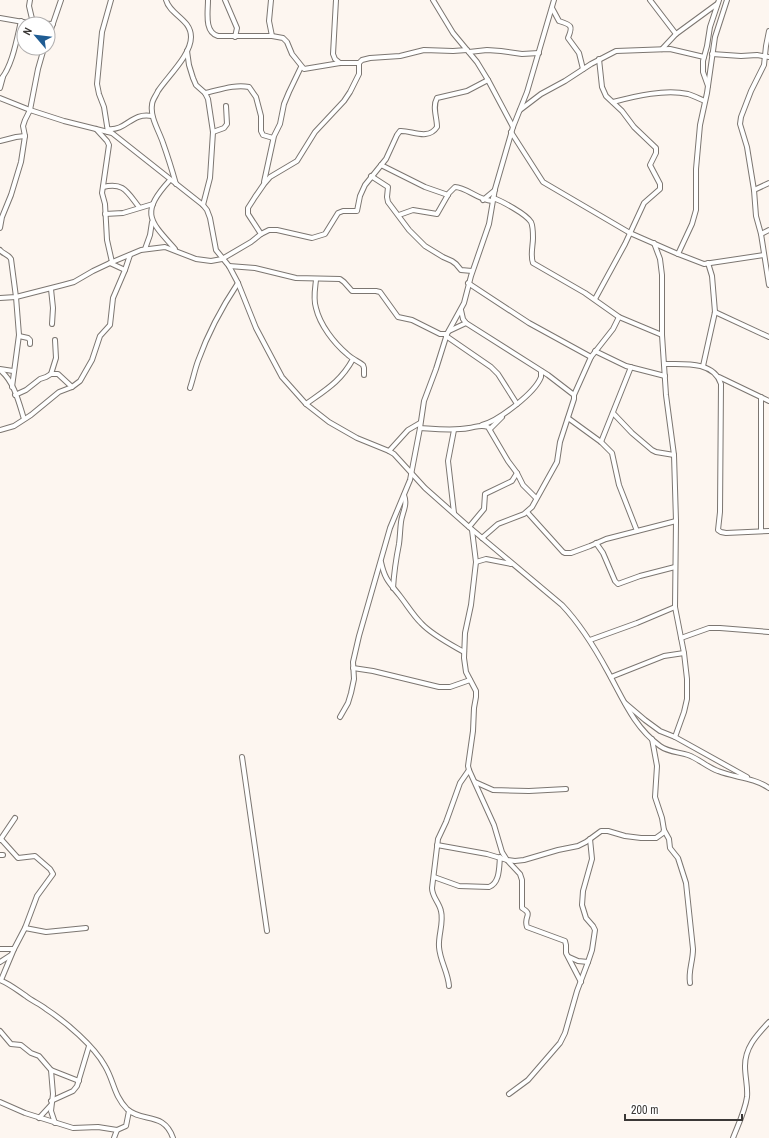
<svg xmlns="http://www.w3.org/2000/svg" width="769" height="1138" font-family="'Archivo Narrow',sans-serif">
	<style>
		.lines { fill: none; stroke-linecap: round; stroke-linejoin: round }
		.minor-casing { stroke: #7c7671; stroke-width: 6 }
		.minor { stroke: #fff; stroke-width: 4 }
	</style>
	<rect width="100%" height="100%" fill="#fdf6f0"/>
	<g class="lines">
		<g class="minor-casing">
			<g id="minor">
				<path d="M30 0 29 6 33 23"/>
				<path d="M166 0C170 15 191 19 191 37 191 55 168 76 158 91 156 96 152 100 152 105 150 117 159 131 163 143 168 157 172 170 176 184"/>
				<path d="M208 0C208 12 204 32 218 36H272L283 38 287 42 292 54 304 69 340 63H359"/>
				<path d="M225 0 237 28 235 37"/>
				<path d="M271 0 269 21 272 36"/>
				<path d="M336 0 333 54 335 59 340 63"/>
				<path d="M433 0 453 33 477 62 488 80 513 127"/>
				<path d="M650 0 676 34"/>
				<path d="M552 8 559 21C572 25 573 26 568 38L579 53 583 69"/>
				<path d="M0 18 29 23 53 24"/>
				<path d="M769 31 766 46 764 65 751 91 741 117 740 124 747 147 754 190 756 216 761 234 769 285"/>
				<path d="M48 38 61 0"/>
				<path d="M662 49 676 34 717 4"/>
				<path d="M187 51 189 65 193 78 196 85 205 93 208 99 213 132 210 178 203 205"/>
				<path d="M469 52 487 50 501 51 522 54 539 53"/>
				<path d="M712 54 741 56 757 55 769 57"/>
				<path d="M0 80C12 68 17 38 21 21"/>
				<path d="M708 86 703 72V61L707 46 710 27 719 0"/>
				<path d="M0 88 3 77"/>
				<path d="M205 93C219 90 235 84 249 87L256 97 261 116V131L263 135 273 138"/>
				<path d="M0 98 30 110 64 121 112 133 203 205 207 210 210 218 216 250 229 266 238 283 256 328 282 377 306 404 329 422 357 438 389 451 394 454 425 488 469 527 562 605C581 625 595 648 608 672 623 699 634 727 660 746 668 752 679 752 688 755 699 759 707 767 718 771 736 778 752 777 769 788"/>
				<path d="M613 102C636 96 665 89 688 94 694 96 700 99 705 101"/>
				<path d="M520 110 541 94 565 81 591 64 616 51 670 49 704 57"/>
				<path d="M96 129 107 141 109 145 102 193 105 204 107 240 112 262"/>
				<path d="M108 129C127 131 131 112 152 116"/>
				<path d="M108 132 104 107 99 94 97 84 102 32 111 0"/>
				<path d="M213 132 224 128 227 124 226 106"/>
				<path d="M511 132 543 182 630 233 678 254 704 264 764 255"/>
				<path d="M0 141 16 137 25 136"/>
				<path d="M381 165 425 187 448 195"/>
				<path d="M371 176 388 187 387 197 388 202 409 230 425 246 443 257 452 261 456 264 461 270 472 271"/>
				<path d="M170 180C140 213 149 220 175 249"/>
				<path d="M264 182 274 136 280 124 284 104 289 92 301 67"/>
				<path d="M103 187C124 182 127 192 139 207"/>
				<path d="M754 190 769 183"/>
				<path d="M493 198C502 201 526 214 531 222 533 226 533 233 533 238 533 246 530 255 533 263L585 293 619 317 662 335"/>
				<path d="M483 200 495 190"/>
				<path d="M105 214 123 213 153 204"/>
				<path d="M399 215 413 210 437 214 449 193 455 187C466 187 478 200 492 201"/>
				<path d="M0 228 2 217 11 195 21 162 25 136 23 126 25 120 30 110 38 69 44 48"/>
				<path d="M261 234 248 214V208L255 197 264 184 270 177 297 161 315 132 344 101 350 92 359 74V63L362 60 370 58 400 56 424 50 453 51 467 50"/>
				<path d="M761 234 769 230"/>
				<path d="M654 243 660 259 662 275V335L666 395 674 455 676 521 675 607 684 653 687 679V699L684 712 675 737"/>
				<path d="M145 249 150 235 152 222"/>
				<path d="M0 250C3 254 8 254 11 259L16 297 19 335 12 387"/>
				<path d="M678 254 692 224 696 210V169L700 125 707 93 715 37 727 0"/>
				<path d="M110 263 125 270"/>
				<path d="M229 266 255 268 296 278 340 279 344 282 352 291H376L380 292 398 317 412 320 440 334H447"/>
				<path d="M316 280C315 289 313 299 316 308 320 325 334 343 347 354 352 359 358 361 363 365L364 368V375"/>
				<path d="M468 283 529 323 591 357"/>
				<path d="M51 289 53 308 52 324"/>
				<path d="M0 298 16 297 63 285 74 282 93 271 110 263 141 250 165 247 196 259 211 261 222 259 251 242 261 234 269 230H277L312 238 325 234 338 213 343 211H357L360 196 365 185 386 159 397 135 400 131C411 130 428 141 437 127 437 117 432 107 437 98L467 91 488 80"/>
				<path d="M595 299 625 244 644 203 660 189V184L650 165 656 153V148L634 127 622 111 606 96 602 87 599 59"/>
				<path d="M461 310 463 319 466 323 548 375 574 395V399L560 442 557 462 532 507 524 514 498 524 482 538"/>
				<path d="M715 312 769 337"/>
				<path d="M449 331 466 323"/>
				<path d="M19 336 28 338 30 340V344"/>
				<path d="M446 336 491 367 498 374 517 404"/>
				<path d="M595 351 626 366 665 376"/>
				<path d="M665 364C684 364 714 361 721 384L720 512 718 530 721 532 726 533 769 531"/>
				<path d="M703 366 715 312 712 276 708 263"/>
				<path d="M0 369 13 371"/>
				<path d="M0 370C14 381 19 403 24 419"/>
				<path d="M51 374H58L72 387"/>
				<path d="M719 377 769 401"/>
				<path d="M190 388C193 379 195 369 198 361 208 333 222 307 238 283"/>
				<path d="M15 395 26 390 40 379 46 377 51 374 56 358 55 340"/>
				<path d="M574 395 591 357 613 329 619 317"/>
				<path d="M306 404C327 389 341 381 353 359"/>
				<path d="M613 413 632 433 652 450 656 452 674 455"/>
				<path d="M568 418 601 442 612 453 619 485 637 531"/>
				<path d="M482 425C498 421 535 393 541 377 541 375 541 373 541 371"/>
				<path d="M420 428C436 429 453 431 469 428 476 427 481 424 488 427L508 461 517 473 523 485 536 498"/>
				<path d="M490 429 502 417"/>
				<path d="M0 430 14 426 31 415 59 392 72 387 80 381 92 360 100 336 110 325 113 298 125 270 130 255"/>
				<path d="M454 430 448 461 454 513"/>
				<path d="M601 442 631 367"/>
				<path d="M389 451 408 430 420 423"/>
				<path d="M527 512 563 552 565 553H571L590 546 606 539 676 521"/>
				<path d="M469 527 484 509 485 494 512 481 517 473"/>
				<path d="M472 530 476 562 471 605 465 633 464 658 466 672 476 691V697L474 708 473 731 468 766 469 770 494 825 502 852 507 860 520 874 522 880V908C534 915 523 916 527 927L565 941 566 945V953L581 982"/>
				<path d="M761 530V397"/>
				<path d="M596 543 603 553 615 581 618 584 640 576 675 567"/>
				<path d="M381 562C385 580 389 582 400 596 407 605 413 615 421 623 432 635 450 644 464 652"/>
				<path d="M476 562 486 559 511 564"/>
				<path d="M393 588C394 573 396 559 399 544 400 537 400 530 401 522 402 513 408 505 404 495"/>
				<path d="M681 638 709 628H720L769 632"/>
				<path d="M590 640 637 623 675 607"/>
				<path d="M353 668 373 671 439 687H450L470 680"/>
				<path d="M611 677 664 656 684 653"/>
				<path d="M625 703 645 720 660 731 675 737 747 777"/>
				<path d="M340 717 348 703 351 693 354 679 353 662 359 636 390 528 410 480 420 428 424 401 436 369 447 334 464 303 471 276 489 224 495 189 513 127 527 92 554 0"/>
				<path d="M242 757 267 931"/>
				<path d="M475 782 493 790 529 791 566 789"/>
				<path d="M664 830 669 839 670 848 678 858 686 883 693 949C693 962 688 971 690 983"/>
				<path d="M0 840 15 818"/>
				<path d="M437 845 487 854 507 860 515 861 524 860 558 850 578 846 586 842 601 831H608L625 836 641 838H656L663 833 664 830 662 818 655 797 657 766 652 739"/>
				<path d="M0 855H3"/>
				<path d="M434 877 459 886 489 887C500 883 499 867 500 857"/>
				<path d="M25 928 46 932 86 928"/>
				<path d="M0 949H14"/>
				<path d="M569 957 578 961 588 962"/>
				<path d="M0 962 11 955"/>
				<path d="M0 980C10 984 17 990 26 996 32 1001 40 1004 46 1009 66 1022 94 1046 105 1066 114 1081 114 1096 127 1109 142 1123 164 1111 173 1138"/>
				<path d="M1 980 14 949 25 928 37 896 53 874 50 869 35 856 18 858 1 839"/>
				<path d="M449 986C448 972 440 961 439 947 438 935 444 923 441 911 439 902 432 897 432 888L438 839 446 822 460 783 469 770"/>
				<path d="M0 1031 11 1044 21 1045 31 1053 39 1056 51 1070 79 1081"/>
				<path d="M51 1070 53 1094 51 1111 55 1123"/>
				<path d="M509 1094 528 1080 560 1043 565 1033 577 991 588 962 592 950 595 930 593 926 586 918 582 905 583 891 592 859 590 839"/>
				<path d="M51 1101 73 1091 77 1086 89 1046"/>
				<path d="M0 1102 25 1113 73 1128 98 1127 117 1130 126 1126 129 1111"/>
				<path d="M39 1118 51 1105"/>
				<path d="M114 1138 117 1130"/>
				<path d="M733 1138C738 1125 745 1111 747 1097 748 1087 745 1077 745 1066 745 1047 757 1035 769 1022"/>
			</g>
		</g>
		<use href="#minor" class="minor"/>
	</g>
	<g transform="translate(36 36) rotate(298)"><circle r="19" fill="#ffffff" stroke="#b1afaf"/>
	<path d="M0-3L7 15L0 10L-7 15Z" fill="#1f5c93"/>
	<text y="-6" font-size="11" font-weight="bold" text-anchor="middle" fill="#3b3836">N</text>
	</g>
	<path d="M625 1114v6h117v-6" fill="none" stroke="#3b3836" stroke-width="2"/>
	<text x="631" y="1114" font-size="12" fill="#3b3836" stroke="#ffffff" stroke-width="3" paint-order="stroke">200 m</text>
</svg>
